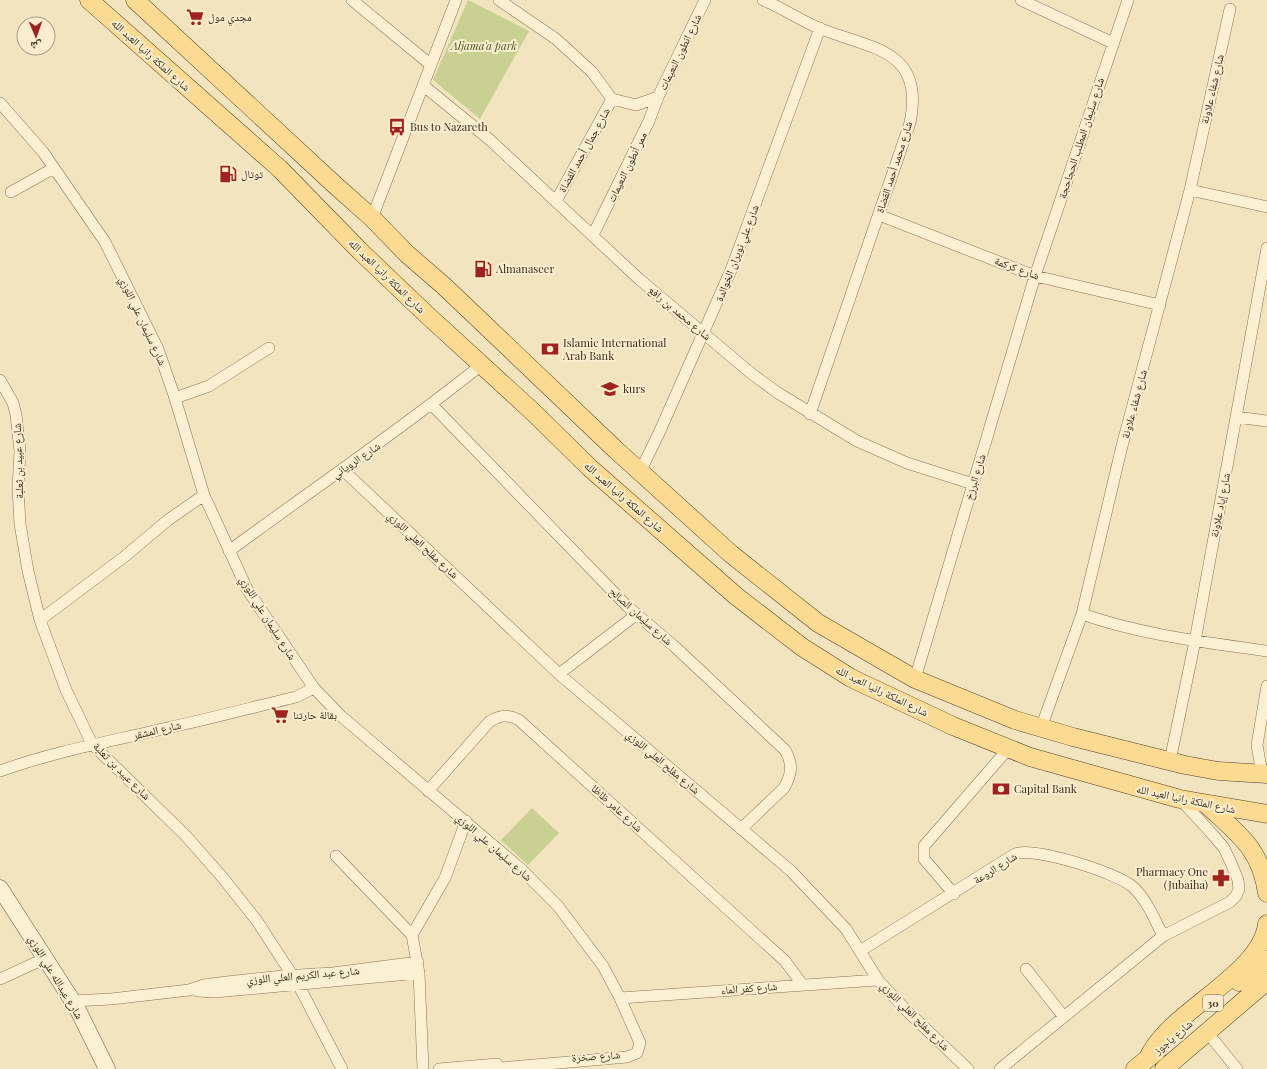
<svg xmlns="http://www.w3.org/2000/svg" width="1267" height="1069" font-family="'Playfair Display','Noto Naskh Arabic',serif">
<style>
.green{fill:#c8d191}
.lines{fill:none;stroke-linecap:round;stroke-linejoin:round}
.street-casing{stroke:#8c7355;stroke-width:12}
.secondary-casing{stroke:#6e5438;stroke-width:17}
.primary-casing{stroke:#59412a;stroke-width:19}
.street{stroke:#fcf0d2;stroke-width:11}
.secondary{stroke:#fcf0d2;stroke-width:16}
.primary{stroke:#fadb91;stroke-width:18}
.labels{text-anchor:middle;stroke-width:4;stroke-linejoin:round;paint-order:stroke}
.shield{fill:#f9edce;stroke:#736551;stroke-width:1}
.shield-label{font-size:10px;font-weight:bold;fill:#3a2b1b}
.poi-label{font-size:11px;fill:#3a2b1b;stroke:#f9edce;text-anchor:start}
.park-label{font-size:11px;font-style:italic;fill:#49581f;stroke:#f9edce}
.street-label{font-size:11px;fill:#3a2b1b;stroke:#f9edce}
</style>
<rect width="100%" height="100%" fill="#f2e4be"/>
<path class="green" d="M468 0 529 31 480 119 433 80Z
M532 808 559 833 528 865 501 840Z"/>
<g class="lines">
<g class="street-casing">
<path id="street" d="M352 0 431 65
M499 0 556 39 592 72 612 99 636 105 658 97 705 0
M763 0C783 8 801 21 821 29 873 49 925 50 910 123L810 414
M1021 0 1113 43
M1230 9 1190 190 1122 446 1082 614C1142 635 1205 642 1267 651
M424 86 490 140 639 279 752 374 778 393 857 441 907 463 973 484
M0 103 43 152 105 242 158 349 174 395 204 495 247 589 314 688 341 716 521 869 558 906 603 966 620 998 640 1043 637 1053 627 1057 489 1069
M1190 190 1267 207
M11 192 54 168
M556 201 612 99
M879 215 1035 276 1160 305
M372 218 456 0
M593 235 649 121 658 97
M0 380 13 403 16 415 20 451 18 489 20 524 28 571 40 620 66 690 92 744 186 836 223 878 257 921 298 984 342 1069
M175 398 209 386 269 348
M432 405 628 607 674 646 785 750C793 764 792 774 784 788L741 829
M1236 417 1267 421
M342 469 559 674 791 871 846 929 878 980 906 1010 968 1069
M640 472 659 433 731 270 820 28
M229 551C313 489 399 431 480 366
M40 620 124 557 168 520 204 495
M559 674 637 614
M915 679 1035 276 1128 0
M1041 728 1082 614
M1170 761 1195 641 1267 248
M0 771C56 751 113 741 171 727 213 718 254 707 296 697L314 688
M1262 774 1257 745 1267 686
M428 791 489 722C499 715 508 714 519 720L785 961 802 984
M336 856 412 935 419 973 423 1069
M954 894 924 859V846L1008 749
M412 935 445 878 466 821
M860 951 1015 854C1033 846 1118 873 1133 887 1147 900 1155 920 1163 936
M1026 969 1064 1017
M0 979 46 958
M198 991 215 992 419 973
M620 998 878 980
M73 1001 111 999 189 990 204 985 227 982 283 976 333 973 418 962
M1207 1032 1237 1069
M439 1069 497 1064
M1000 1069 1163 936 1230 902 1236 896 1239 889 1238 880 1231 863 1224 848 1213 835 1180 799"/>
</g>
<g class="secondary-casing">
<path id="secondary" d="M0 888 77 1008 107 1069"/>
</g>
<g class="primary-casing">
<path id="primary" d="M89 0 280 169 360 251 425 313 532 411 590 468 736 596 802 647 851 678 953 726 1030 757 1180 799 1267 814
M135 0 335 185 372 218 407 254 444 286 616 450 731 554 818 623 915 679 1015 720 1073 737 1185 765 1218 771 1267 774
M1206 804C1237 833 1261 848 1267 893
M1239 982 1267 960
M1148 1058C1169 1011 1261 975 1267 924
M1135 1069 1157 1051
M1164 1069 1267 981"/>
</g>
<use href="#street" class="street"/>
<use href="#secondary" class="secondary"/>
<use href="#primary" class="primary"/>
</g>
<defs>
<g id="supermarket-bare" transform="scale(1.38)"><path d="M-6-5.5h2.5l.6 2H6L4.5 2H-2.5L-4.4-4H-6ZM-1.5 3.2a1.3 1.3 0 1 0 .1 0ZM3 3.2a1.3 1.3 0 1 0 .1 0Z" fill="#a1211f" stroke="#f9edce" stroke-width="2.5" paint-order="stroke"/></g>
<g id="bus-bare" transform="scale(1.38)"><path d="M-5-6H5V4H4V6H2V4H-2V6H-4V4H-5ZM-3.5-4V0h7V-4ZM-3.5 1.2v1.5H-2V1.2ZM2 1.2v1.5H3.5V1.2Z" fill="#a1211f" stroke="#f9edce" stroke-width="2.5" paint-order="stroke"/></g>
<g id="fuel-bare" transform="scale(1.38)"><path d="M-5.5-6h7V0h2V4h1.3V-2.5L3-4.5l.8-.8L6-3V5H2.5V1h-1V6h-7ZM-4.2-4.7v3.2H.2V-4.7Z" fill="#a1211f" stroke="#f9edce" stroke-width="2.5" paint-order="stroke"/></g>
<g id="bank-bare" transform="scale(1.38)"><path d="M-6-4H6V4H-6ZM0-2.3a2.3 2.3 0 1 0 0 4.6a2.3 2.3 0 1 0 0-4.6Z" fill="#a1211f" stroke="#f9edce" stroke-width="2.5" paint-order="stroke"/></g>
<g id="school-bare" transform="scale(1.38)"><path d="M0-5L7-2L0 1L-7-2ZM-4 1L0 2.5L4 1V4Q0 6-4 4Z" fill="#a1211f" stroke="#f9edce" stroke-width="2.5" paint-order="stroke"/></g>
<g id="pharmacy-bare" transform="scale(1.38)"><path d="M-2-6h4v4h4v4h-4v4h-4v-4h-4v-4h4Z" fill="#a1211f" stroke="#f9edce" stroke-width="2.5" paint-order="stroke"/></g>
</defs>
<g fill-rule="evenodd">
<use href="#supermarket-bare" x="195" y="17"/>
<use href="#bus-bare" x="397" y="127"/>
<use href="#fuel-bare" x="228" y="174"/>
<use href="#fuel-bare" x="483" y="269"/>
<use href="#bank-bare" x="550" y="349"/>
<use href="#school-bare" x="610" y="389"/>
<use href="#supermarket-bare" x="280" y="715"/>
<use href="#bank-bare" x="1001" y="789"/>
<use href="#pharmacy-bare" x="1221" y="878"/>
</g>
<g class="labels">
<rect class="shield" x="1203" y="995" width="20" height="16" rx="3"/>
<g class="shield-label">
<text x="1213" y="1007">30</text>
</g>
<g class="poi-label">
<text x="208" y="21">مجدي مول</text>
<text x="410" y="131">Bus to Nazareth</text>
<text x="241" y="178">توتال</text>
<text x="496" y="273">Almanaseer</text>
<text x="563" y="347">Islamic International<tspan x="563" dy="13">Arab Bank</tspan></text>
<text x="623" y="393">kurs</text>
<text x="293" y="719">بقالة حارتنا</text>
<text x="1014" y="793">Capital Bank</text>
<text x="1208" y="876" text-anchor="end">Pharmacy One<tspan x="1208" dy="13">(Jubaiha)</tspan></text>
</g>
<g class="park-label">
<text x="484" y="50">Aljama'a park</text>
</g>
<g class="street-label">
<text transform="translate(680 52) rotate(-64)" y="4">شارع انطون النعيمات</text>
<text transform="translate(151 55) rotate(42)" y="4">شارع الملكة رانيا العبد الله</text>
<text transform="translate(1212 89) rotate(-77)" y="4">شارع شفاء علاونة</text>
<text transform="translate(1081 138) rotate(-72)" y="4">شارع سليمان المطلب الحجاحجة</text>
<text transform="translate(584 150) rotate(-61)" y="4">شارع جمال أحمد القضاة</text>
<text transform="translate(627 167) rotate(-64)" y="4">ممر أنطون النعيمات</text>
<text transform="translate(894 167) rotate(-72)" y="4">شارع محمد أحمد القضاة</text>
<text transform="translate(737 253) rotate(-69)" y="4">شارع علي نويران الخوالدة</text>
<text transform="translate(1017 268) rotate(20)" y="4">شارع كركمة</text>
<text transform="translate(387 276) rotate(44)" y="4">شارع الملكة رانيا العبد الله</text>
<text transform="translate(680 313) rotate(40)" y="4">شارع محمد بن رافع</text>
<text transform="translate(143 321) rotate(65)" y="4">شارع سليمان علي اللوزي</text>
<text transform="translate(1134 404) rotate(-75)" y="4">شارع شفاء علاونة</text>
<text transform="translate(356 460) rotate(-34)" y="4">شارع الروياني</text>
<text transform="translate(18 461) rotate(-92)" y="4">شارع عبيد بن ثعلبة</text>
<text transform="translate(975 477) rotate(-73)" y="4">شارع البرزخ</text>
<text transform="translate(624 497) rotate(41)" y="4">شارع الملكة رانيا العبد الله</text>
<text transform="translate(1220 505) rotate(-79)" y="4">شارع إياد علاونة</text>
<text transform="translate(423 545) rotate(43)" y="4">شارع مفلح العلي اللوزي</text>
<text transform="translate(641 616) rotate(42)" y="4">شارع سليمان الصالح</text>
<text transform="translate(268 618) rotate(58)" y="4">شارع سليمان علي اللوزي</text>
<text transform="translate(882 691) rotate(26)" y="4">شارع الملكة رانيا العبد الله</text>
<text transform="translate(157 730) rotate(-13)" y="4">شارع المشقر</text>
<text transform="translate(663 762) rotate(40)" y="4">شارع مفلح العلي اللوزي</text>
<text transform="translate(122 771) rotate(45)" y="4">شارع عبيد بن ثعلبة</text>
<text transform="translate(1186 799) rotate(12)" y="4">شارع الملكة رانيا العبد الله</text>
<text transform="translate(617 808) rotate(42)" y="4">شارع عامر ظاظا</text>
<text transform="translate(494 847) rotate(41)" y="4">شارع سليمان علي اللوزي</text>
<text transform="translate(995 868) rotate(-32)" y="4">شارع الروعة</text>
<text transform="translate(303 975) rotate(-5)" y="4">شارع عبد الكريم العلي اللوزي</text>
<text transform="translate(56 977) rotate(59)" y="4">شارع عبدالله علي اللوزي</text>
<text transform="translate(749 988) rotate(-4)" y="4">شارع كفر الماء</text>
<text transform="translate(915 1016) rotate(45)" y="4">شارع مفلح العلي اللوزي</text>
<text transform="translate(1173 1037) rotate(-40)" y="4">شارع ياجوز</text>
<text transform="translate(596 1056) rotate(-4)" y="4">شارع صخرة</text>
</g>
</g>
<g transform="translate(36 36) rotate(178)"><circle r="19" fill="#f9edce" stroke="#ad9f86"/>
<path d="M0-3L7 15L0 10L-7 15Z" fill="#a1211f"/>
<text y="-6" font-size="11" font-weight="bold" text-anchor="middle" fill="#3a2b1b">ش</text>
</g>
</svg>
